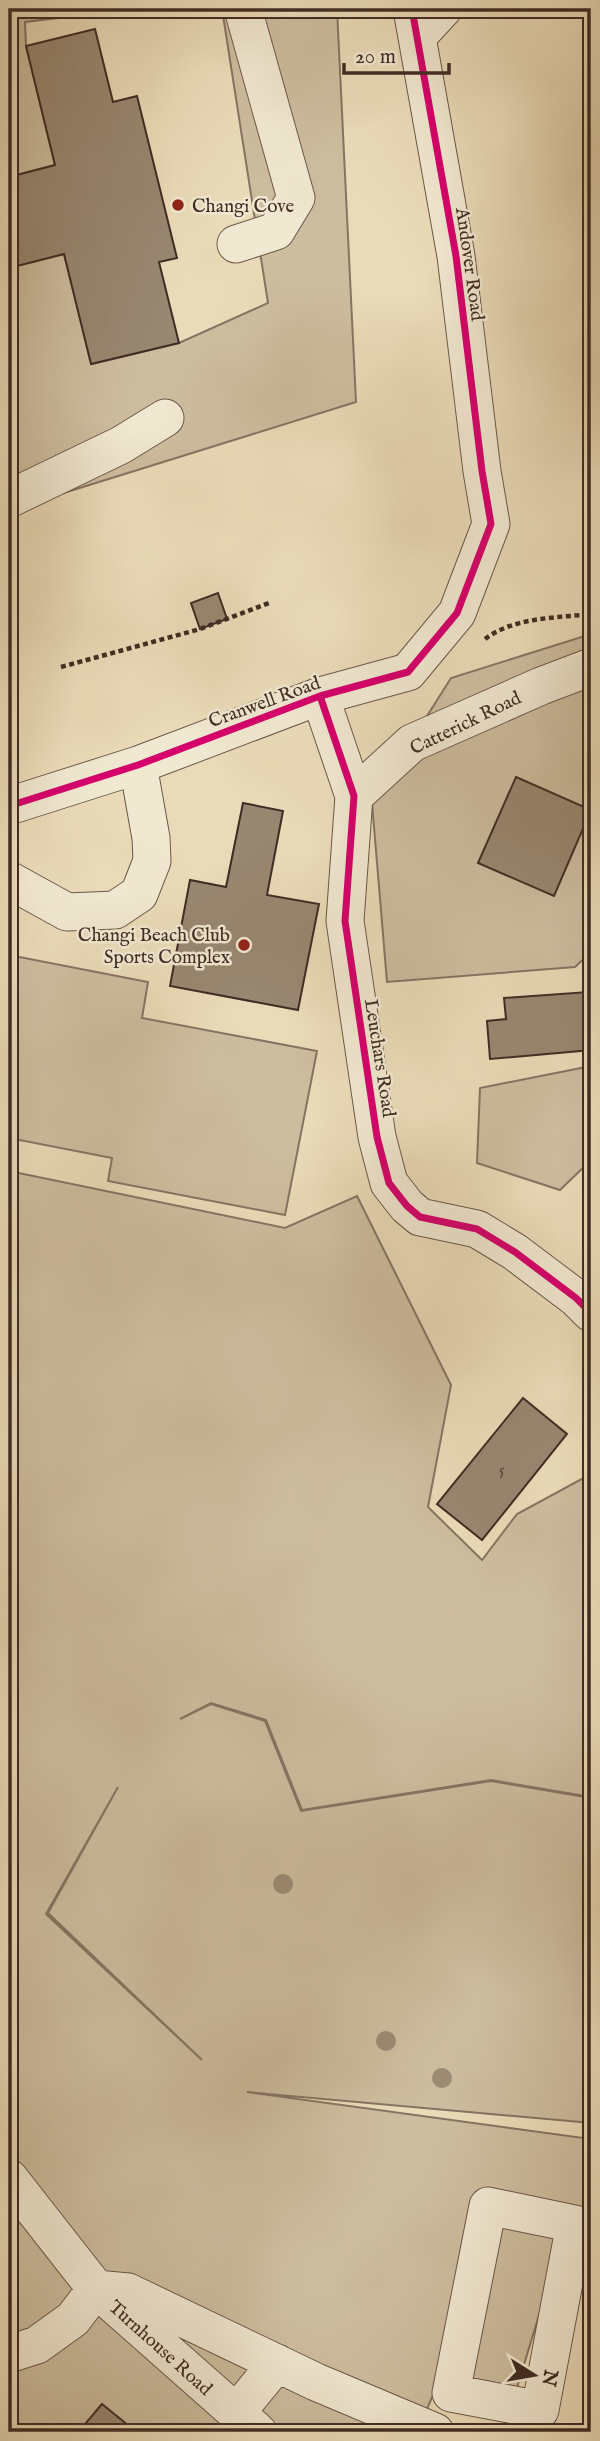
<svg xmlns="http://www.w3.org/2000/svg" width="600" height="2441" font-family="'IM FELL English',serif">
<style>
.green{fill:#cdbd9f;stroke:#867462;stroke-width:2;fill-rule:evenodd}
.building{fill:#988771;stroke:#402c24;stroke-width:2}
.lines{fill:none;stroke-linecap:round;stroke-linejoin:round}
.minor-casing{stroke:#6a5849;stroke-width:39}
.path{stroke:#402c24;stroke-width:4.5;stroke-dasharray:5 3.5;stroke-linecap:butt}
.minor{stroke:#f1e8d1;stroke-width:37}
.cycleway-casing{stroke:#f1e8d1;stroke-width:11}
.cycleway{stroke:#d6006c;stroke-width:7}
.tree{fill:#9c8b74}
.poi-dot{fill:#8f2418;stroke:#f1e8d1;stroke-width:2.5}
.labels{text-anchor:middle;stroke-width:5;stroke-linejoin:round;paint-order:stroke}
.number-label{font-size:16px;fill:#564337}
.poi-label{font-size:19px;fill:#402c24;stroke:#f1e8d1;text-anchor:start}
.street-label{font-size:19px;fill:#402c24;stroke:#f1e8d1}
</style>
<rect width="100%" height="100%" fill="#eadbb8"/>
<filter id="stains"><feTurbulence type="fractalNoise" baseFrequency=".00286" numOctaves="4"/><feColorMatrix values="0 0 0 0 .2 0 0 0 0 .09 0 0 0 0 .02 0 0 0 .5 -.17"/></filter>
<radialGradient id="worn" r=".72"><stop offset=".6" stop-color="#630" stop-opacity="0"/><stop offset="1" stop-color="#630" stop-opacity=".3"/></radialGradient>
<path class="green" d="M9 9H134L25 22 26 46 55 165 9 177Z
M222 9H337L356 402 9 510V268L64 254 92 364 179 343 268 303Z
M591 634V952L575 967 387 982 372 803 451 678Z
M9 955 148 982 142 1018 317 1051 285 1215 108 1181 112 1158 9 1138Z
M591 1066V1160L560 1190 477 1163 480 1088Z
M9 1171 285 1228 357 1196 451 1385 428 1507 482 1560 517 1514 591 1474V1797L491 1780 302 1810 266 1720 211 1703 180 1719 211 1704 265 1721 301 1811 491 1781 591 1798V2123L247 2092 591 2139V2286L550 2279 516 2391 440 2379 417 2432H9ZM118 1787 48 1913 202 2060 46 1914Z"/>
<path class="building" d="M95 29 113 102 137 96 177 258 159 262 179 343 91 364 64 254 9 268V177L55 165 26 46Z
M218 593 227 619 200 629 191 603Z
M516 777 591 810 554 896 478 863Z
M243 803 283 811 267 895 319 904 298 1010 170 986 190 880 226 887Z
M588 992 591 1050 490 1059 487 1021 506 1019 504 998Z
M523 1398 567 1434 482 1540 437 1504Z
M102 2404 129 2426 124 2432H95L85 2424Z"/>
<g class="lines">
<g class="minor-casing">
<path id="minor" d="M417 37 443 9
M236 244 276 231 296 198 243 9
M9 499 121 445 165 418
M320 696 354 796 345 921 377 1137 389 1183 407 1206 420 1217 477 1229 515 1252 576 1298 591 1313
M354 796 412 743 541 686 591 667
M9 806 138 765 320 696 408 672 457 613 491 524 482 471 456 256 412 9
M9 880 67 912 115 910 139 894 152 861 151 838 138 765
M9 2178 96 2289 258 2432
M488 2206 575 2224 540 2410 451 2393Z
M96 2289 128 2292 316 2382 435 2432
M9 2354 37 2345 73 2319 96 2289
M236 2413 277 2363"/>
</g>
<path class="path" d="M485 639C514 617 556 618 591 614
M61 667 200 629 269 603"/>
<use href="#minor" class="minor"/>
<g class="cycleway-casing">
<path id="cycleway" d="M320 696 354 796 345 921 377 1137 389 1183 407 1206 420 1217 477 1229 515 1252 576 1298 591 1313
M9 806 138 765 320 696 408 672 457 613 491 524 482 471 456 256 412 9"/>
</g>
<use href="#cycleway" class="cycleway"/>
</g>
<g class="tree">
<circle cx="283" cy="1884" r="10"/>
<circle cx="386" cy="2041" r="10"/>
<circle cx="442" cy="2078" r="10"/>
</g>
<g class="poi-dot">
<circle cx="178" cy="205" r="7"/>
<circle cx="244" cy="945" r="7"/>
</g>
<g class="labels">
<g class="number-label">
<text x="502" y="1475">5</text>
</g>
<g class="poi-label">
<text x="192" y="212">Changi Cove</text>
<text x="230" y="941" text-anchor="end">Changi Beach Club<tspan x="230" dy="22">Sports Complex</tspan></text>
</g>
<g class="street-label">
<text transform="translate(471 264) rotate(82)" y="7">Andover Road</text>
<text transform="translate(264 701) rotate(-20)" y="7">Cranwell Road</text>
<text transform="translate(465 722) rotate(-26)" y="7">Catterick Road</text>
<text transform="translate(381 1058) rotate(81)" y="7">Leuchars Road</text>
<text transform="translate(161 2347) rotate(42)" y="7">Turnhouse Road</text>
</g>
</g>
<rect width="600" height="2441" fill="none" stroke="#eadbb8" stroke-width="35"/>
<rect x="10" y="10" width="579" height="2420" fill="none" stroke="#402c24" stroke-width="3.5"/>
<rect x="18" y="18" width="565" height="2406" fill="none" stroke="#402c24" stroke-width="2"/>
<g transform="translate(534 2375) rotate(101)" stroke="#f1e8d1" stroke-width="5" paint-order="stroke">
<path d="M0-5L12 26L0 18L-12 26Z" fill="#402c24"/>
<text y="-10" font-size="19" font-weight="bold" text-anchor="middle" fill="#402c24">N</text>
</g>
<path d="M344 63v10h105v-10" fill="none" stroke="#402c24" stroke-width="3.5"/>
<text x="355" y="63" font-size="21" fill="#402c24" stroke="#f1e8d1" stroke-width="5" paint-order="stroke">20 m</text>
<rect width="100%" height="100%" filter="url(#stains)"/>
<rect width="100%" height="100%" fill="url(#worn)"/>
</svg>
